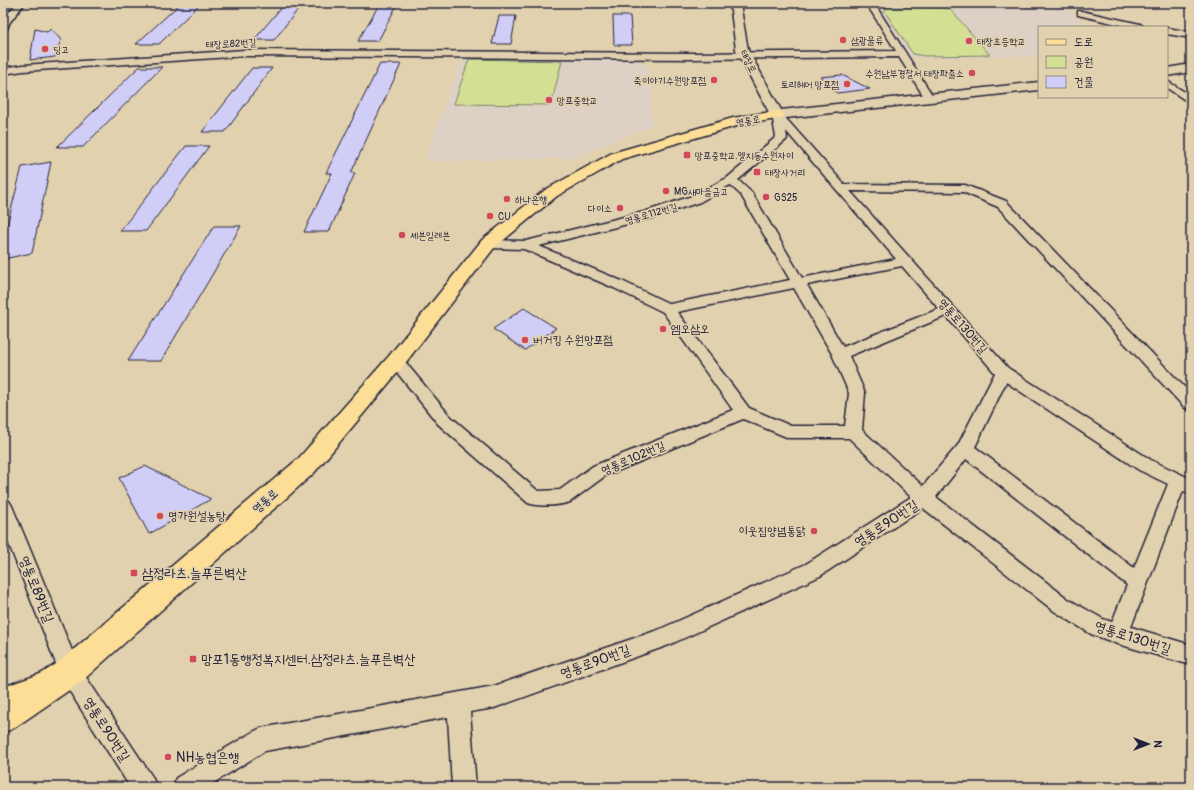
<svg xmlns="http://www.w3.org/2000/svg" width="1194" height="790" font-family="Pangolin,'Poor Story',sans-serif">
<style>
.built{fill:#ddd0c4}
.green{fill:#d3e093;stroke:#7a8167}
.building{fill:#d0cef7;stroke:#22223b}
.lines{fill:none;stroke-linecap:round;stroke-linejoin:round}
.street-casing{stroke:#22223b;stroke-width:3}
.secondary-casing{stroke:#22223b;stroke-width:3}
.primary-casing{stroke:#22223b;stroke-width:3}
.highway-casing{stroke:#22223b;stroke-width:3}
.street{fill:#e2d1ae;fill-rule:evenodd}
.secondary{fill:#e2d1ae;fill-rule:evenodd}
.primary{fill:#fdde96;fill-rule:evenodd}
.highway{fill:#fdde96;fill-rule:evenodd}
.poi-dot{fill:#d1495b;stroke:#e2d1ae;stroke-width:1.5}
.labels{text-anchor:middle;stroke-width:3.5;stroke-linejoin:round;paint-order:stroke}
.far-poi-label{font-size:10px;fill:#22223b;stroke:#e2d1ae;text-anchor:start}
.far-street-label{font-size:10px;fill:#22223b;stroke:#e2d1ae}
.street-label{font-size:12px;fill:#22223b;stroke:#e2d1ae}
.poi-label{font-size:12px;fill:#22223b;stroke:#e2d1ae;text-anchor:start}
.near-street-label{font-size:14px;fill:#22223b;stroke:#e2d1ae}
.near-poi-label{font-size:14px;fill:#22223b;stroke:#e2d1ae;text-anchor:start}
</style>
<rect width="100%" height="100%" fill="#e2d1ae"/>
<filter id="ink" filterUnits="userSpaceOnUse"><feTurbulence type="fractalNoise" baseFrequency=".025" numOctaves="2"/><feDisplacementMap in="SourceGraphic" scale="8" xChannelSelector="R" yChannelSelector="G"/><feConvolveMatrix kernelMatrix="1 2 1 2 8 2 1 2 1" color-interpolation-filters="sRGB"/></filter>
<g filter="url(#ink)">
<path class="built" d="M882 4 1067 9 1089 27H1039V56L920 58 909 56 875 6Z
M467 57 637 59 642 61 651 73 652 126 609 142 576 158 435 162 425 157 462 58Z"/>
<path class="green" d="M885 7 949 8 990 55 925 56 913 54 885 12Z
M469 59 562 61 551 105 454 104Z"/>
<path class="building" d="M181 3H201L159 44H136Z
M285 3H303L274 40H254Z
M380 3H398L378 41H358Z
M499 16H516L511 44H492Z
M613 16H630L632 45H614Z
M35 29 47 32 51 29 61 40 55 57 30 60Z
M380 64H401L351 173H355L329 232H304L332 173H326Z
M139 67H162L83 147H57Z
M252 68H272L225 132H202Z
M842 75 870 89 837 93 820 77Z
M186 146H209L146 231H120Z
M51 162 32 253 3 259V241L22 167Z
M214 226H241L161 361H128Z
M524 308 556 328 525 350 493 329Z
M145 466 211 499 149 534 119 478Z"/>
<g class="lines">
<g class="street-casing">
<path id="street" d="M17 3H25L10 22 6 31 3 32V19Z
M866 3H874L934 98 932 100H926L899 57 692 59 245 56 23 71 3 74V68L23 65 245 50 692 53 896 51Z
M1010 3H1074L1070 5H1014Z
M1078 11H1081L1140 24 1144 27H1129L1078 15Z
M1167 28 1191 32V38L1167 34Z
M1167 81 1191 96V104L1167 88Z
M777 112 781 113 844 184 965 185 1006 201 1191 394V410L1185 408 998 207 963 192 850 191 1008 368 1151 460 1191 479V494L1183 491 1131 627 1191 645V665L1118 644 1091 634 1054 611 923 508 820 576 669 645 494 708 470 712 476 787H452L448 717 265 751 207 787H173L176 778 253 732 261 728 494 686 658 630 806 564 911 497 849 438H789L743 419 605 476 570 502C558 506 540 507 528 503L438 424 388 361 391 357 396 356 401 357 450 416 538 491 560 490 593 466 733 410 663 312 614 288 524 249 488 248 483 247 482 244 483 241 488 240 526 241 644 212 692 196 727 178 776 137 772 115ZM786 131 896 259 802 278 752 193 738 180 786 140 787 138ZM730 185 741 195 790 280 670 304 624 282 539 246 652 218 700 202ZM902 266 939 309 843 347 807 285ZM794 288 832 354 849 393 845 426H791L749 408 677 312ZM946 316 995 373 958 445 923 486 862 430 865 393 849 356ZM1006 382 1139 470 1168 484 1134 568 975 447ZM966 459 1127 585 1112 622 1103 619 1068 599 936 497Z
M3 499 9 501 12 506 78 665 153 778 156 787H130L62 679 3 529Z"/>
</g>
<g class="secondary-casing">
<path id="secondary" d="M730 3H740L748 50 781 110 1039 82V90L777 119 772 118 736 50Z
M1191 64V72L1167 76V68Z"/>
</g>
<g class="primary-casing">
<path id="primary" d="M777 111 782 112 784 115 782 118 740 125 622 159 557 196 494 248 403 366 314 473 81 682 14 728 3 733V699L59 662 298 459 389 356 482 240 545 190 612 153 733 118Z"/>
</g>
<g class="highway-casing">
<path id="highway" d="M46 672 57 677 61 687 57 697 3 717V687Z"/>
</g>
<use href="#street" class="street"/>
<use href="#secondary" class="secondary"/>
<use href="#primary" class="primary"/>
<use href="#highway" class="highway"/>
</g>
</g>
<g class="poi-dot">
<circle cx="843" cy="40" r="4"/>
<circle cx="969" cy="41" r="4"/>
<circle cx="45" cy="49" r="4"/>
<circle cx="972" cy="73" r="4"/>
<circle cx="714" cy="80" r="4"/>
<circle cx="847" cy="84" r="4"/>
<circle cx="549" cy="100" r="4"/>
<rect x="683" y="151" width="8" height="8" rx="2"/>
<rect x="753" y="168" width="8" height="8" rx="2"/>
<circle cx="666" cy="191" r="4"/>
<circle cx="766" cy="197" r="4"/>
<circle cx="507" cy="199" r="4"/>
<circle cx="620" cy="208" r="4"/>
<circle cx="490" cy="216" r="4"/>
<circle cx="402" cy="235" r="4"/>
<circle cx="663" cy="329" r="4"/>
<circle cx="525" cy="340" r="4"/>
<circle cx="160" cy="516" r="4"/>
<circle cx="814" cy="531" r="4"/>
<rect x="130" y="569" width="8" height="8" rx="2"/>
<rect x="189" y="655" width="8" height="8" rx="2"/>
<circle cx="168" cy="757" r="4"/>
</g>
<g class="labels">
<g class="far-poi-label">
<text x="851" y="44">삼광물류</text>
<text x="977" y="45">태장초등학교</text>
<text x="53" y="53">딩고</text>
<text x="964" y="77" text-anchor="end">수원남부경찰서 태장파출소</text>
<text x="706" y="84" text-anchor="end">죽이야기수원망포점</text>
<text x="839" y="88" text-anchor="end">토리헤어 망포점</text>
<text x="557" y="104">망포중학교</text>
<text x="695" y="159">망포중학교.엘지동수원자이</text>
<text x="765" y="176">태장사거리</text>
<text x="674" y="195">MG새마을금고</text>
<text x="774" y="201">GS25</text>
<text x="515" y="203">하나은행</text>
<text x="612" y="212" text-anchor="end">다이소</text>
<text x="498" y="220">CU</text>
<text x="410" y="239">세븐일레븐</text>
</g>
<g class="far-street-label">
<text transform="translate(231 43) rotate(-3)" y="4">태장로82번길</text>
<text transform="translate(749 61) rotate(64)" y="4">태장로</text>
<text transform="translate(748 120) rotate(-10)" y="4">영통로</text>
<text transform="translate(651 213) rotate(-16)" y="4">영통로112번길</text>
</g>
<g class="street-label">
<text transform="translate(963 326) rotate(49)" y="4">영통로130번길</text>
<text transform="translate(633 458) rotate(-23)" y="4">영통로102번길</text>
<text transform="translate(265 501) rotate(-41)" y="4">영통로</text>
</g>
<g class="poi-label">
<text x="671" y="333">엠오삼오</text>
<text x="533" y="344">버거킹 수원망포점</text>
<text x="168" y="520">명가원설농탕</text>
<text x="806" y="535" text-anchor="end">이웃집양념통닭</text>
</g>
<g class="near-street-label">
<text transform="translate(886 523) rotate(-33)" y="5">영통로90번길</text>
<text transform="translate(37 589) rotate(68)" y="5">영통로89번길</text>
<text transform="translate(1133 637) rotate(18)" y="5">영통로130번길</text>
<text transform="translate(595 661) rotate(-20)" y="5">영통로90번길</text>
<text transform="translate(107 729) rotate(57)" y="5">영통로90번길</text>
</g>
<g class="near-poi-label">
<text x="142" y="578">삼정라츠.늘푸른벽산</text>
<text x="201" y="664">망포1동행정복지센터.삼정라츠.늘푸른벽산</text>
<text x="176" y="762">NH농협은행</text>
</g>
</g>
<rect width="1194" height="790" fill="none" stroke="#e2d1ae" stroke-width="16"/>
<rect x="8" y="8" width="1178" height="774" fill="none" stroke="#22223b" stroke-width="1.5" filter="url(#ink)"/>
<rect x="1038" y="26" width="130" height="72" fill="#e2d1ae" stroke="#958b80"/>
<rect x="1046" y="39" width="20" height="6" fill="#fdde96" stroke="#958b80"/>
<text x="1074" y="46" font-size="12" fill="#22223b">도로</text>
<rect x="1046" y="56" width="20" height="12" fill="#d3e093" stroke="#958b80"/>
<text x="1074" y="66" font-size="12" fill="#22223b">공원</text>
<rect x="1046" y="76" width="20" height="12" fill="#d0cef7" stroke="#958b80"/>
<text x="1074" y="86" font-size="12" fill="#22223b">건물</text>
<g transform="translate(1148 744) rotate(90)" stroke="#e2d1ae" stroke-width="3" paint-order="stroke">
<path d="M0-3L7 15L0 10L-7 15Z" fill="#22223b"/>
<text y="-6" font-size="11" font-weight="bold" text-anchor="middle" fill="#22223b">N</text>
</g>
</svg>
